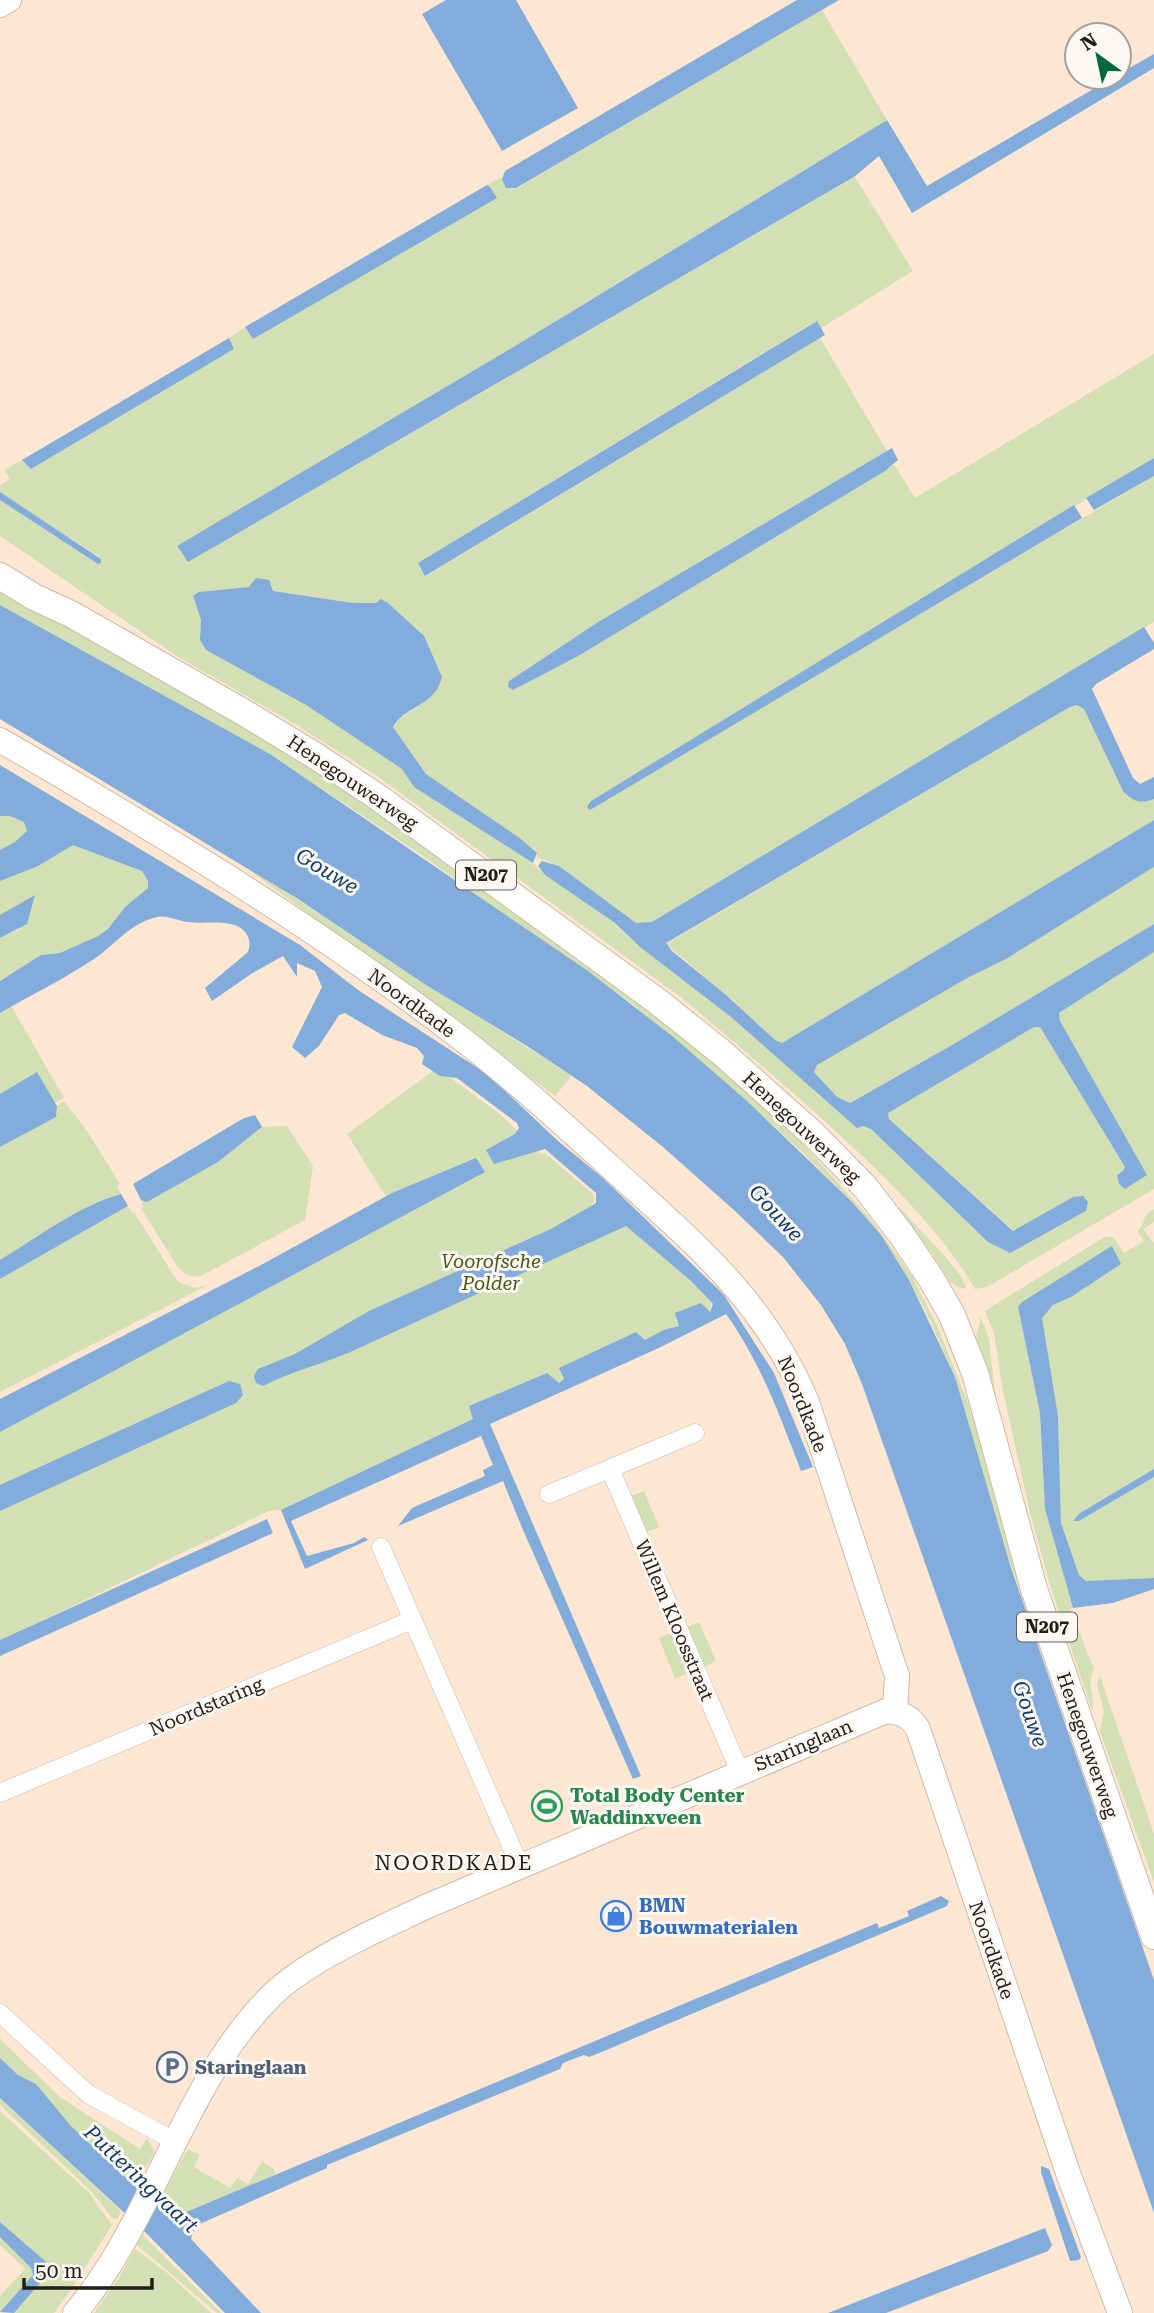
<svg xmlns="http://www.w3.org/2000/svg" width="1154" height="2313" font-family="'Roboto Serif',serif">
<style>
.green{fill:#d3e0b3}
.water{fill:#81acdb}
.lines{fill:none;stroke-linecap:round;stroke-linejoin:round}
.street-casing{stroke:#d0baa6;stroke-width:19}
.secondary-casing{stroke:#d0baa6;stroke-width:26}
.primary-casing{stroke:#d0baa6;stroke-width:28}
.street{stroke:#fff;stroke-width:18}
.secondary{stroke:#fff;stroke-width:24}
.primary{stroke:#fff;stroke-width:26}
.labels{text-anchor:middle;stroke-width:6;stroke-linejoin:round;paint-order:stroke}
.shield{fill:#fbf7f3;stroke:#655e58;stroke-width:2}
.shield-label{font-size:18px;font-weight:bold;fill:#251d15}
.street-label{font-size:19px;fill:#251d15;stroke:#fbf7f3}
.park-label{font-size:19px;font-style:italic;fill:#485614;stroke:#fbf7f3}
.leisure-label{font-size:19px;font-weight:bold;fill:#27864d;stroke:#fbf7f3;text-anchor:start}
.shop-label{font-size:19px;font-weight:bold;fill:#366cbe;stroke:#fbf7f3;text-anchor:start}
.service-label{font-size:19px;font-weight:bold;fill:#4e5e75;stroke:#fbf7f3;text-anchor:start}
.water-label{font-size:21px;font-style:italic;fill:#0e3c68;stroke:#fbf7f3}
.neighbourhood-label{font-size:21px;letter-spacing:2px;fill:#251d15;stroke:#fbf7f3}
</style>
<rect width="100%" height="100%" fill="#fde6d2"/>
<path class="green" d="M822 10 887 120 510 349 177 547 188 562 855 177 913 271 821 328 816 321 418 563 426 576 820 338 887 451 598 622 509 681 580 655 885 471 894 464 915 498 1154 354V458L591 801 590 809 1154 476V622L652 922 636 924 559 866 537 857V853L521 839 426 774 393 727 397 720 419 706 376 603H353L273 591 269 580 250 587 199 592 193 597 201 620 200 640 206 650 306 705 402 769 414 787 533 863 545 875 615 923 640 947 731 1017 857 1127 863 1126 871 1129 988 1242 1010 1253 1086 1211 1073 1197 1014 1231 889 1119 888 1112 1034 1026 1040 1027 1125 1167 1123 1171 1142 1180 1060 1021 1059 1013 1154 952V1189L987 1287 975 1289C937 1223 868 1160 811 1109 767 1070 723 1032 678 995L377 776 295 724 175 655 0 536V500L98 564 101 563V558L0 492V486L10 479 4 470 22 460 31 469 234 349 229 338 245 327 253 339 491 187 487 185 502 177V180L511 189 517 188Z
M0 583 325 773 698 1047 792 1132 873 1222 913 1278 938 1328 969 1405 1034 1625 1031 1626 992 1509 955 1377 927 1314 909 1280 881 1235 852 1202 800 1150 746 1100 631 1003 414 850 270 754 0 605Z
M1077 705 1084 709 1123 791C1133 802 1141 803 1154 799V820L792 1038 782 1043 775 1040 725 994 666 944 1070 707Z
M0 780 142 871 148 881V888L125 907 108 929 98 936 60 953 41 955 0 981V938L23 928 0 930Z
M241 864C304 902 364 944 426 984 474 1015 524 1044 571 1076L555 1096Z
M1154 867V924L952 1045 849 1103 837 1097 814 1072 817 1065 969 977 1006 959Z
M5 995 64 1098 0 1132V998Z
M437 1068 500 1114 541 1154 545 1153 593 1194 595 1202 592 1204 618 1229 626 1226 691 1281 711 1303 710 1312C661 1334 611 1353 560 1371L564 1380 558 1383 472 1414 473 1419 281 1510 269 1511 0 1641V1415L391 1205 347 1134Z
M64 1101 87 1131 120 1184 117 1186 121 1194C78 1206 38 1237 0 1260V1147L56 1117 57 1106Z
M287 1126 313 1166 305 1220 201 1276C190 1278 184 1273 177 1266L141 1208 143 1207 141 1200 148 1201 218 1162 262 1127Z
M896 1204 942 1253 960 1275 967 1289 957 1287 948 1280 935 1258Z
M128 1206 132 1213 134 1212 178 1282 195 1288 208 1285 0 1392V1279Z
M1154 1209V1222L1143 1229 1154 1243V1469L1080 1513 1074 1521H1079L1154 1477V1578L1086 1581 1079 1575 1061 1523 1058 1416 1041 1318 1053 1305 1071 1297 1121 1264 1018 1307 1040 1413 1045 1509 1073 1608 1070 1609 1094 1669C1085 1684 1096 1695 1092 1710L1051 1588 1031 1517 1003 1391 994 1333 985 1311 1106 1236 1114 1238 1124 1253 1144 1241 1138 1232 1148 1213Z
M981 1317 989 1339 995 1394 976 1336Z
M644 1491 659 1527 647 1532 631 1496Z
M699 1622 716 1661 704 1667 687 1627Z
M671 1633 688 1673 675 1679 659 1638Z
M1100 1676 1154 1834V1882L1100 1732 1104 1711 1097 1684Z
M0 2039 60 2097 140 2149 147 2138 155 2152 135 2184 71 2126 36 2084 18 2075 0 2058Z
M0 2098 121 2211 118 2218 113 2219 91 2191 0 2105Z
M0 2111 89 2193 112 2225 72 2288 54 2313H14L52 2269 0 2222Z
M188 2149 200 2155 194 2167 230 2188 237 2178 248 2184 262 2161 274 2169 275 2175 184 2213H172L156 2206Z
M142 2234 221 2313H217L138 2246 137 2245Z
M0 2237 31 2268 33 2275 0 2312V2296L25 2269 0 2245Z
M135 2249 166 2272 211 2313H94L119 2278Z"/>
<path class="water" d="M446 0H516L578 108 502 151 422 14Z
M797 0H839L516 188H506L502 179 505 171Z
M1154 54V68L912 213 879 156 854 177 188 562 177 546 510 349 887 120 927 186 1114 77H1119V74Z
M487 185 490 187 497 198 253 339 245 327Z
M817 321 825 335 425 576 418 563Z
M229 338 234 349 31 469 22 460Z
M892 448 898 460 885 471 580 655 513 690 508 687 509 681 598 622Z
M1154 458V476L1094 510 1086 498Z
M0 492 101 559V563L98 564 0 500Z
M1074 505 1082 518 590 810 587 807 591 801Z
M256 578 269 580 273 591 353 603H376L381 599 388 603 424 636 442 677C440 683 438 689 434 693 423 707 401 711 393 727L426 774 521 839 537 853 533 863 414 787 402 769 306 705 206 650 200 640 201 620 193 596 199 592 249 587Z
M0 605 270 754 588 971 672 1036 746 1100 852 1202 881 1235 909 1280 955 1377 1011 1568 1154 1980V2213L862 1384 845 1344 821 1305 783 1257 735 1211 663 1147 587 1086 527 1046 426 985 298 899 0 719Z
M1144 627 1154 643V649L1096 684 1092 689 1133 778 1140 784 1154 777V799C1141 804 1133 802 1123 791L1084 709 1077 705 1070 707 666 943 672 951 725 994 775 1040 782 1043 1154 820V867L1006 959 969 977 817 1065 814 1072 837 1097 850 1103 952 1045 1154 924V952L1059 1013 1060 1021 1147 1175 1125 1189 1119 1184 1117 1175 1123 1171 1125 1167 1040 1027H1034L888 1113 889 1119 1013 1231 1073 1197 1083 1196 1088 1202 1086 1211 1010 1253 988 1242 871 1129 863 1126 857 1128 731 1017 640 947 615 923 545 875 538 866 542 861 559 866 636 923 652 922Z
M0 765 300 945 358 990 487 1074 558 1141 603 1178 724 1295 774 1373 813 1467 801 1471C780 1416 761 1363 726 1314L661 1347 490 1424 641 1776 633 1779 523 1530 503 1481 398 1526 412 1508 485 1476 483 1470 493 1465 481 1436 291 1521 307 1556 354 1543 364 1537 368 1540 305 1569 281 1510 473 1419 469 1406 547 1373 559 1383 564 1379 559 1368 636 1332 645 1340 664 1330 679 1326 675 1313 701 1303 710 1312 713 1304 691 1281 626 1226 348 1353C319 1365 290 1372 263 1386L256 1383 254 1376 258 1369 295 1354 369 1311 551 1229 596 1203V1193L545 1149 494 1164 486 1150 515 1134 519 1128 517 1123 457 1078 440 1076 422 1064 424 1056 417 1048 382 1035 345 1013 339 1015 319 1046 305 1058 292 1047 322 987 315 971 297 963V977L283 956 251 974 212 1001 205 988 248 952C252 942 248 931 237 926 223 920 204 924 188 922 178 921 167 915 157 917 130 923 115 945 94 959 64 979 31 995 0 1013V981L41 955 60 953 98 936 108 929 125 907 148 888V881L142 871 73 845 38 866 0 881V850L15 842 27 831 24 822 10 816H0Z
M35 895 27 924 0 938V915Z
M37 1072 57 1106 56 1117 0 1147V1094Z
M255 1115 262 1127 218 1162 147 1202 141 1200 133 1184 244 1118Z
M476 1158 485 1172 0 1432V1399L261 1265 392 1193Z
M121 1194 128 1206 0 1279V1260C38 1237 78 1206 121 1194Z
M1112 1246 1121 1264 1071 1297 1053 1305 1042 1318 1058 1416 1061 1523 1079 1575 1086 1581 1154 1578V1589L1113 1603 1073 1608 1045 1509 1040 1413 1018 1307 1022 1302Z
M229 1381 240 1384 243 1395 236 1403 0 1511V1485Z
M1154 1469V1477L1079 1521H1073L1080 1513Z
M267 1519 273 1533 0 1656V1640Z
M941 1896 949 1901 947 1906 604 2051 589 2057 584 2055 563 2063 560 2069 327 2165V2168L195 2226 191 2239 261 2313H225L144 2231 0 2098V2058L18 2075 36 2084 71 2126 156 2206 172 2213H184L877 1923 879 1928 909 1916 907 1911Z
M1041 2166 1049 2169 1081 2257 1079 2260 1070 2261 1041 2172Z
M0 2222 53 2268 14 2313 0 2312 33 2275 31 2268 0 2237Z
M1045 2228 1052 2245 1048 2251 886 2313H828Z"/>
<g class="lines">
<g class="street-casing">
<path id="street" d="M610 1469 740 1772
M549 1494 695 1433
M381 1547 520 1866
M0 1793 412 1620
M0 2013 88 2094 176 2142"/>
</g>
<g class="secondary-casing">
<path id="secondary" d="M0 5 9 0
M0 740C153 829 305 920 446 1027 506 1072 561 1122 616 1172 695 1244 764 1300 807 1402L897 1676 895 1712
M75 2313C155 2218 182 2085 271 1996 306 1961 377 1930 423 1908L886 1711C901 1712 911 1717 918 1729L1068 2173 1120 2313"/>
</g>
<g class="primary-casing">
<path id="primary" d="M0 576 34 597 71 614 243 712 314 755 379 798 657 1001 721 1052 814 1135 865 1187 901 1234 932 1280 952 1315 975 1373 1034 1589 1154 1936"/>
</g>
<use href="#street" class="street"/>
<use href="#secondary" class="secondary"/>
<use href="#primary" class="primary"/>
</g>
<defs>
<g id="stadium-ring" transform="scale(1.575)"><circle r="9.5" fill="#fbf7f3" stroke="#2e9e5b" stroke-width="1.5"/><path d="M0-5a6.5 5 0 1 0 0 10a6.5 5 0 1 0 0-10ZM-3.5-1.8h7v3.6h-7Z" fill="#2e9e5b"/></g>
<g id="shop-ring" transform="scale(1.575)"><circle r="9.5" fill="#fbf7f3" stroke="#3f7fe0" stroke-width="1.5"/><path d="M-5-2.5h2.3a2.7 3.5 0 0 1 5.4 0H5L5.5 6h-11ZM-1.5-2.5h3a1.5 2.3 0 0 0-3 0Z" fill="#3f7fe0"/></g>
<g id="parking-ring" transform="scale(1.575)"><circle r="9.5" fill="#fbf7f3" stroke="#5c6f8a" stroke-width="1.5"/><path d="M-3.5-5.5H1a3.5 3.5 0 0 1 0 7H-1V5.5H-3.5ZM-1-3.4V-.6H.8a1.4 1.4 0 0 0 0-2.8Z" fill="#5c6f8a"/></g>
</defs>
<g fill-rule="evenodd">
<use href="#stadium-ring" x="547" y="1806"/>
<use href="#shop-ring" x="616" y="1916"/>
<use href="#parking-ring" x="172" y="2067"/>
</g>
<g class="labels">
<g class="shield">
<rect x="456" y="860.5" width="60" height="29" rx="5"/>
<rect x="1017" y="1612.5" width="60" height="29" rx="5"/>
</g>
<g class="shield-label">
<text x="486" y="881">N207</text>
<text x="1047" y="1633">N207</text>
</g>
<g class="street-label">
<text transform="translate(353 782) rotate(34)" y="7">Henegouwerweg</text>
<text transform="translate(412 1003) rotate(36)" y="7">Noordkade</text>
<text transform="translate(802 1127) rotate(43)" y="7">Henegouwerweg</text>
<text transform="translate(803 1404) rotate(68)" y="7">Noordkade</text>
<text transform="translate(675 1620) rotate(67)" y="7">Willem Kloosstraat</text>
<text transform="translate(206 1706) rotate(-23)" y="7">Noordstaring</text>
<text transform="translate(803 1745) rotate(-23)" y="7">Staringlaan</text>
<text transform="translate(1088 1745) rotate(71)" y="7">Henegouwerweg</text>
<text transform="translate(992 1950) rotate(71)" y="7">Noordkade</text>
</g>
<g class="park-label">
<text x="491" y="1268">Voorofsche<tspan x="491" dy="22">Polder</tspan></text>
</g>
<g class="leisure-label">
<text x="570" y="1802">Total Body Center<tspan x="570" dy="22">Waddinxveen</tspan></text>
</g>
<g class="shop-label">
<text x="639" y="1912">BMN<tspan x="639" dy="22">Bouwmaterialen</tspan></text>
</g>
<g class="service-label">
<text x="195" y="2074">Staringlaan</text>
</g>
<g class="water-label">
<text transform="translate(327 871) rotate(31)" y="7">Gouwe</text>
<text transform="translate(776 1213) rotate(47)" y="7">Gouwe</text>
<text transform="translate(1030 1714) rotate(71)" y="7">Gouwe</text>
<text transform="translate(141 2179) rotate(43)" y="7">Putteringvaart</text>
</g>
<g class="neighbourhood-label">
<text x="454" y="1870">NOORDKADE</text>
</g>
</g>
<g transform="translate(1098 56) rotate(327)"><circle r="33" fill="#fbf7f3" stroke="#a5a09a" stroke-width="2"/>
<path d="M0-5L12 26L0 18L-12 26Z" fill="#02693e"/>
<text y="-10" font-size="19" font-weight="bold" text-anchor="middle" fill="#251d15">N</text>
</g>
<path d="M24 2278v10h128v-10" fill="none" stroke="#251d15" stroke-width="3.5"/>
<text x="35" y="2278" font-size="21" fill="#251d15" stroke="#fbf7f3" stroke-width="5" paint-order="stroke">50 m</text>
</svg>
